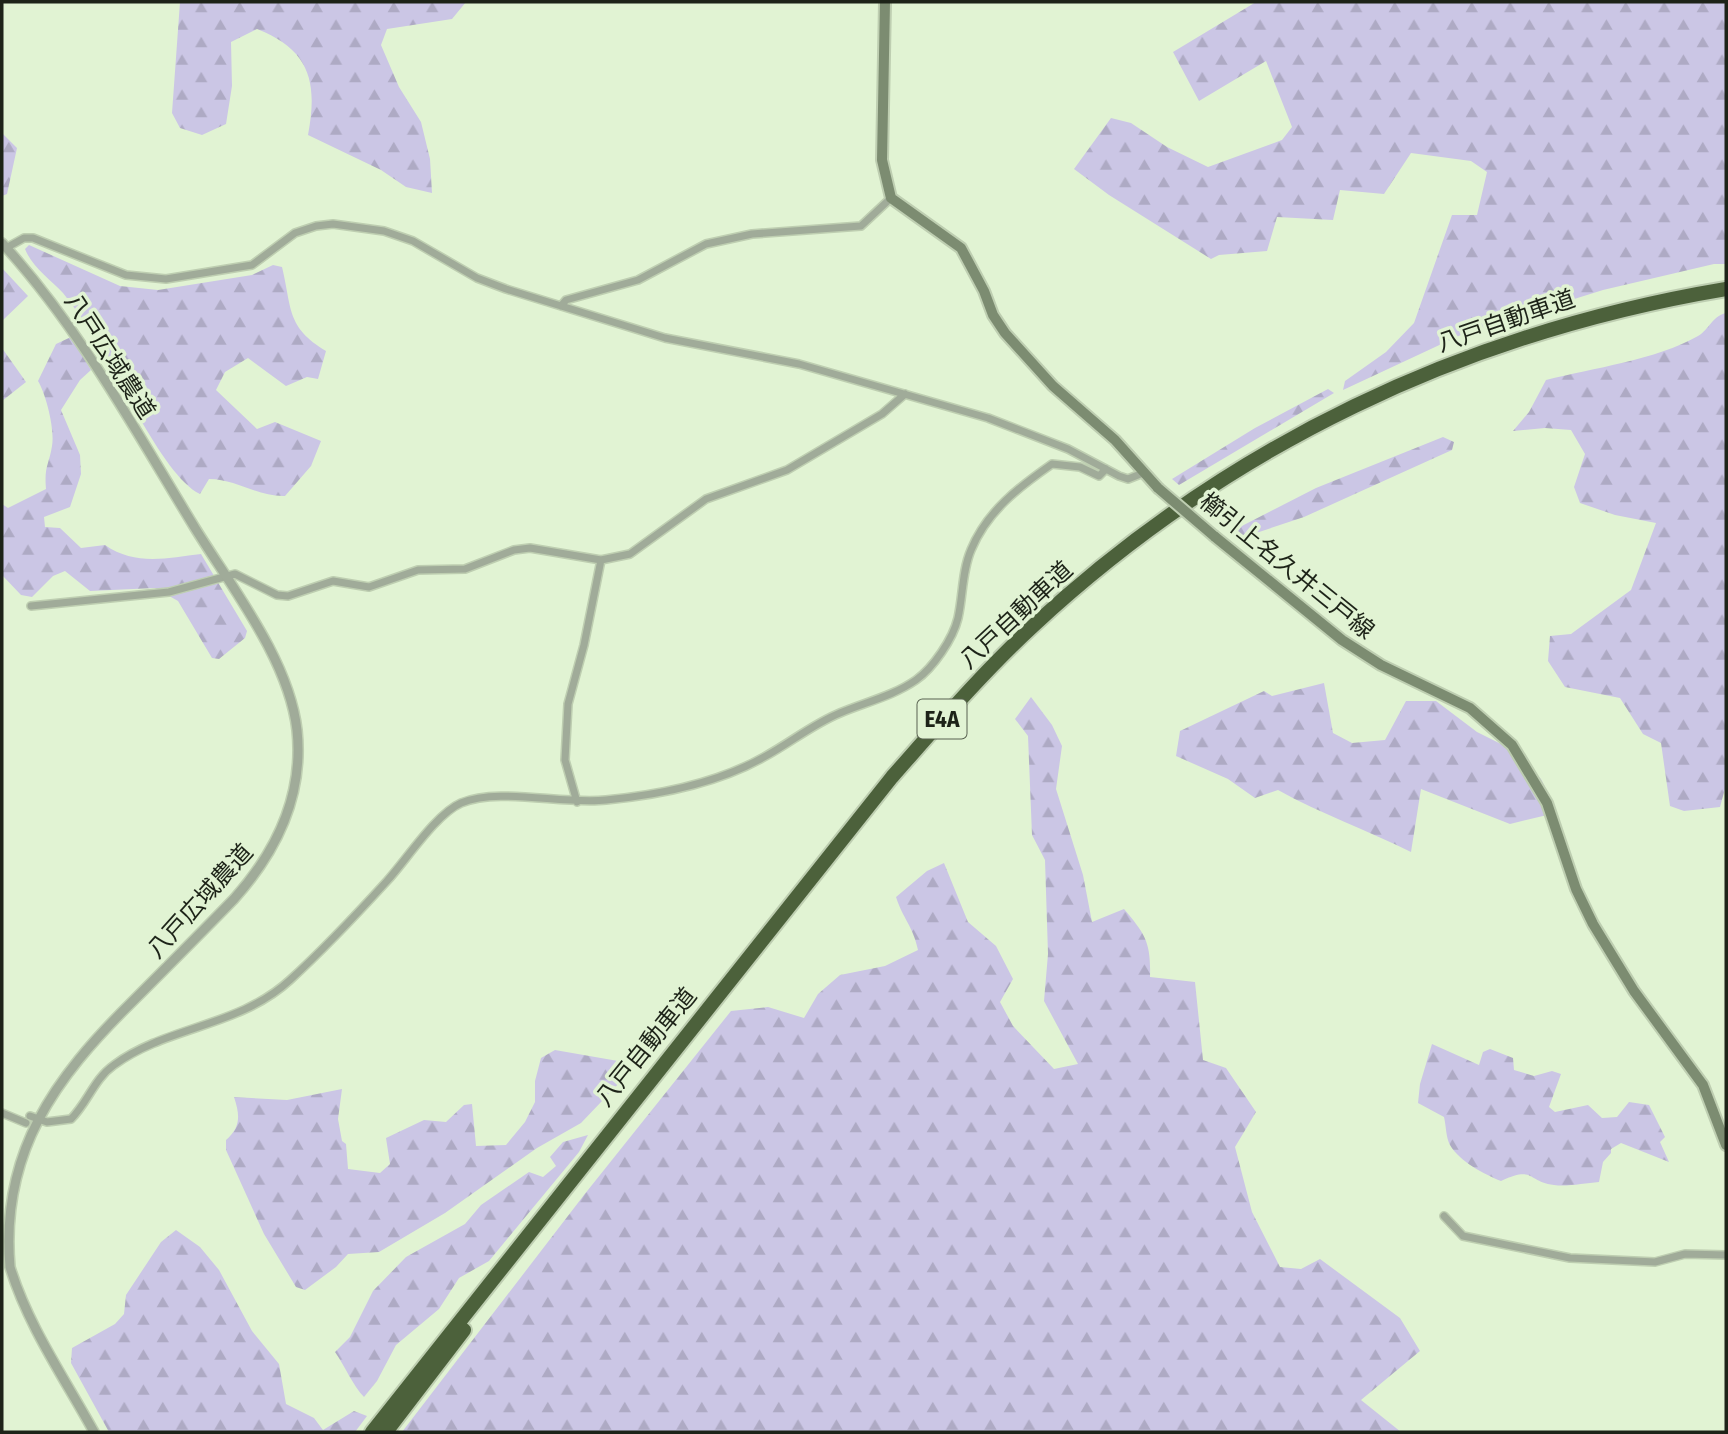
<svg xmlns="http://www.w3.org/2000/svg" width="1728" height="1434" font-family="'Fira Sans Condensed','Noto Sans JP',sans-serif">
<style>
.forest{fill:url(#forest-firs)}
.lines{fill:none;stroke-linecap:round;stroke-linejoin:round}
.minor-casing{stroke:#beceb1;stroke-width:10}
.tertiary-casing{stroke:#beceb1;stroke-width:12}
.secondary-casing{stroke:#beceb1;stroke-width:14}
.motorway-casing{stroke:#beceb1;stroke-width:18}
.minor{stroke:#a0ab99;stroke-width:7}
.tertiary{stroke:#a0ab99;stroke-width:9}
.secondary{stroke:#7c8c71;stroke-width:10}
.motorway{stroke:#4c613b;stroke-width:14}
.secondary-bridge-casing{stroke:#beceb1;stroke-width:14;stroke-linecap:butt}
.secondary-bridge{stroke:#7c8c71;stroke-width:10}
.labels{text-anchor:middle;stroke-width:7;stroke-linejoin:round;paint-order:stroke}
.shield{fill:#e1f3d3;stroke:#586150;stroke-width:2}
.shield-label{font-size:23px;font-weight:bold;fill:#1d2318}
.street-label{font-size:24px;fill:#1d2318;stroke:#e1f3d3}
</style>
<defs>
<pattern id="forest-firs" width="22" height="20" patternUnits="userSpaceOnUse" patternTransform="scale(1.75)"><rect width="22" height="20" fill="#cbc6e5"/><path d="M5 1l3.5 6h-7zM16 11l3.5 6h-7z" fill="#aeaac4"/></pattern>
</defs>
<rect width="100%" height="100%" fill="#e1f3d3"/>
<path class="forest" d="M180 2H466L452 19 387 29 381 45 399 87 421 122 430 159 432 193 406 187 381 170 308 135C318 82 310 50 257 29L231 42 232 86 226 124 202 135 180 128 172 113Z
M1256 2H1726V264H1714L1603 290 1463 334 1343 390 1345 381 1386 352 1414 323 1452 215H1477L1487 172 1471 161 1411 153 1384 194 1340 190 1333 220 1277 217 1267 251 1219 255 1211 259 1109 195 1074 169 1111 118 1131 123 1167 147 1208 167 1282 140 1292 127 1266 61 1199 101 1173 52Z
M2 133 17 148 7 194 2 196Z
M29 245 120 286 158 290 252 275 273 265 282 267C292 308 286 327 326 351L318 379 307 377 286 386 248 358 225 372 216 390 257 429 275 422 321 441 311 466 285 496C258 497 236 479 209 479L200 494C161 475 114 363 85 323 78 313 71 303 63 293 50 279 32 267 25 249Z
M2 268 28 296 2 321Z
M1726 313V785L1720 807 1684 811 1670 806 1661 743 1643 734 1620 698 1565 687 1548 661 1550 636 1571 634 1631 590 1656 523 1615 515 1580 503 1574 487 1585 454 1571 430 1545 428 1513 431 1529 412 1546 380C1593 368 1656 360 1698 336 1710 329 1711 317 1726 313Z
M71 337 91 370 80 380 61 410 80 455 81 474 70 507 44 517 45 527 60 528 81 548 105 545C135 566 167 558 201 554L247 631 245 638 219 659 212 658 178 601 155 588 90 591 65 571 53 576 32 597 21 595 2 575V504L8 508 46 489C44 466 49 465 52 446 55 430 46 394 38 381L56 344Z
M2 348 26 382 2 401Z
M1328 389 1334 393 1179 485 1172 479 1255 428Z
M1443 437 1454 442 1452 450 1304 517 1244 537 1238 535 1236 529 1316 488Z
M1324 683 1333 733 1352 743 1385 740 1406 701H1436L1477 732 1511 749 1541 779 1556 809 1543 816 1510 824 1421 789 1411 852C1367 830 1321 814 1278 790L1255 798 1228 779 1176 756 1180 731 1264 691 1272 696Z
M1031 697 1052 725 1062 746 1056 789 1083 875 1092 922 1124 909C1146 935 1151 943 1150 977L1195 982 1203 1060 1226 1068 1256 1112 1235 1147 1252 1212 1280 1267 1301 1269 1320 1259 1400 1318 1420 1351 1361 1400 1401 1432H402L584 1195 731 1011 768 1007 804 1018 818 994 840 975 885 966 918 950C913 926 903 919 896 897L927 871 944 863 968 922 996 946 1013 979 1000 1002 1013 1026 1054 1069 1078 1064 1044 1001 1048 954 1045 860 1032 835 1028 736 1015 719Z
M1432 1044 1479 1065 1483 1052 1490 1049 1513 1058 1514 1070 1534 1076 1552 1071 1561 1074 1549 1107 1555 1112 1588 1105 1602 1118 1617 1117 1629 1102 1649 1105 1665 1137 1660 1142 1669 1162 1621 1143 1611 1149V1153L1603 1162 1599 1182C1585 1183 1567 1187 1554 1185 1527 1182 1535 1165 1501 1181 1484 1174 1460 1162 1450 1145 1446 1138 1446 1125 1444 1117L1418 1103 1420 1084Z
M555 1050 618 1061 624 1078 581 1123 537 1148 445 1213 379 1252 348 1254 336 1267 305 1290 296 1287 264 1234 226 1150V1140C241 1127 240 1115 234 1097L287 1100 342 1089 338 1119 342 1141 346 1144 348 1169 380 1173 390 1164 386 1138 424 1120 446 1122 464 1105 472 1104 476 1146 506 1145 525 1122 535 1102V1081L541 1058Z
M588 1135 579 1152 489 1261 459 1278 439 1309 396 1345 377 1381 364 1397C353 1386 345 1366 335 1352L350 1337 373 1291 406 1257 465 1224 481 1205 529 1172 543 1177 556 1166 550 1157 563 1142Z
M176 1230 200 1247 219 1270 252 1331 279 1364 286 1404 314 1418 323 1430 354 1411 367 1416 355 1432H109L71 1363 72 1348 115 1324 124 1314 126 1295 161 1242Z"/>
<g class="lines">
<g class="minor-casing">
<path id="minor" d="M6 248 24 238H33L126 275 166 279 252 265 295 233 316 226 333 224 384 231 413 241 477 278 506 289 665 338 799 364 988 418 1068 449 1119 476 1128 479 1143 473
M561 306 566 300 638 280 706 244 752 234 861 226 891 198
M31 606 169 592 235 574 277 595 288 596 333 581 369 587 418 570 465 569 514 550 530 548 601 560 630 554 706 499 787 470 882 414 905 394
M577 802 565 760 568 704 584 645 601 560
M2 1113 26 1123
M30 1116 47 1122 71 1119C88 1102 94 1079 114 1065 167 1026 239 1027 290 980 324 949 356 915 387 881 407 859 436 814 461 803 499 787 563 805 606 800 658 795 718 783 764 757 790 743 813 724 840 713 866 702 893 696 916 680 933 668 953 639 958 618 963 596 962 571 971 550 987 511 1019 487 1052 464L1080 467 1099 476 1106 469
M1444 1216 1463 1236 1570 1258 1655 1262 1685 1254 1726 1255"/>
</g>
<g class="tertiary-casing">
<path id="tertiary" d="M2 243C80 328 135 430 195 528 232 588 289 660 297 730 304 796 277 851 234 899 200 934 165 969 130 1004 56 1077 0 1152 10 1267 28 1326 65 1379 94 1432"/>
</g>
<g class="secondary-casing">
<path id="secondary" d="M885 2 882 160 891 198 961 248 984 291 993 315 1005 333 1053 386 1115 440 1158 488
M1214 536 1342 640 1381 665 1470 708 1512 745 1547 803 1576 889 1593 924 1634 991 1703 1085 1726 1145"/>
</g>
<g class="motorway-casing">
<path id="motorway" d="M372 1432 892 777C937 726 982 673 1033 626 1228 445 1464 333 1726 289
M386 1432 464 1330"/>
</g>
<use href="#minor" class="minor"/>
<use href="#tertiary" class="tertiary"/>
<use href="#secondary" class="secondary"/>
<use href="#motorway" class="motorway"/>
<g class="secondary-bridge-casing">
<path id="secondary-bridge" d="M1158 488 1214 536"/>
</g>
<use href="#secondary-bridge" class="secondary-bridge"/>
</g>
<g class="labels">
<rect class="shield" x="917.5" y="699.5" width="49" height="39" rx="5"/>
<g class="shield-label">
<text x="942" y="727">E4A</text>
</g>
<g class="street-label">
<text transform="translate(1506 321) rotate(-19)" y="8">八戸自動車道</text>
<text transform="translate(110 356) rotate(57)" y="8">八戸広域農道</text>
<text transform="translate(1287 566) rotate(39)" y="8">櫛引上名久井三戸線</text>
<text transform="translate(1016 615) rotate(-43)" y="8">八戸自動車道</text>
<text transform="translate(200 901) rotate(-48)" y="8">八戸広域農道</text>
<text transform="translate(646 1047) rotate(-51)" y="8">八戸自動車道</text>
</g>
</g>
<rect width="1728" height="1434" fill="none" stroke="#1d2318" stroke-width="7"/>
</svg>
